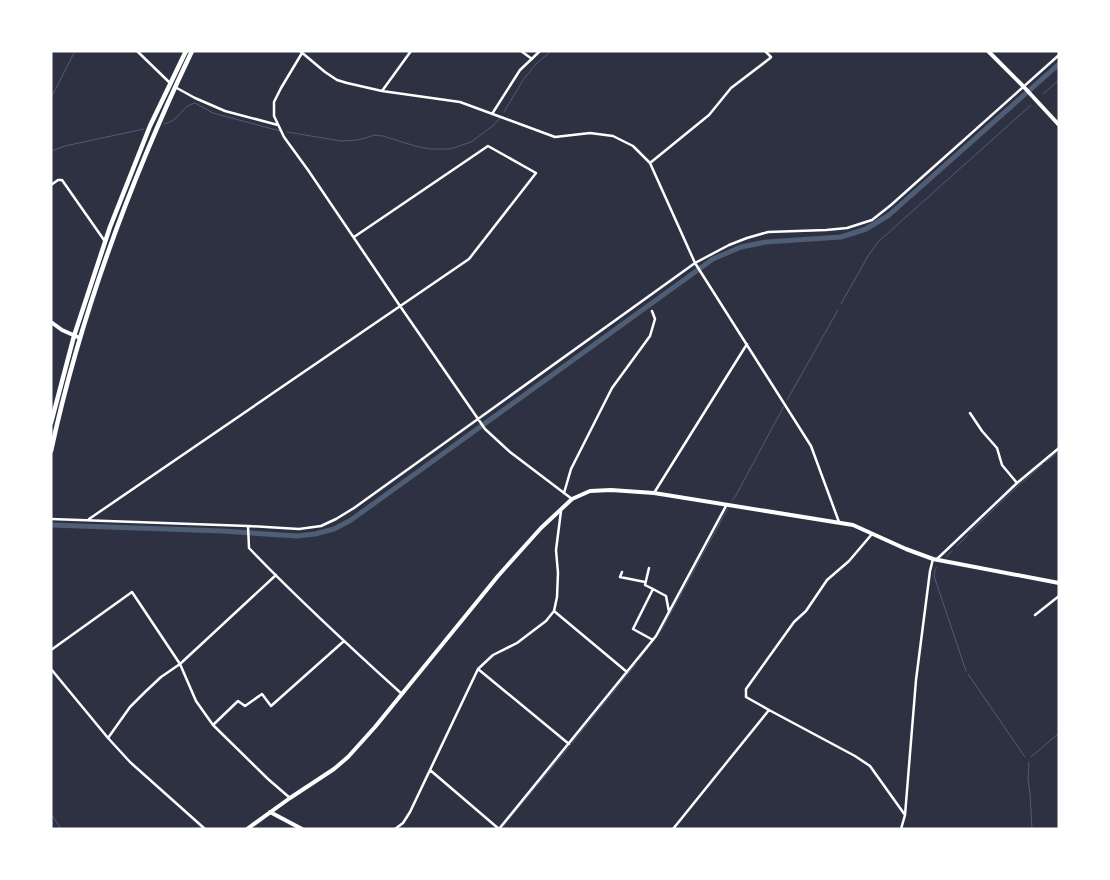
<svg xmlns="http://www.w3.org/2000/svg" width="1110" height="880" font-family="'Work Sans',sans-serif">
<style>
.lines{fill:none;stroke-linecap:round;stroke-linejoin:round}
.stream{stroke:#4f5d75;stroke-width:1}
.canal{stroke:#4f5d75;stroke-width:5}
.minor{stroke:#fff;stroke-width:2.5}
.tertiary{stroke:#fff;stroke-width:4}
.secondary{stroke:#fff;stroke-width:4}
.primary{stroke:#fff;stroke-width:4.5}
</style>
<rect width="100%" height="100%" fill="#2d3142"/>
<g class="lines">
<path class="stream" d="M1043 94 1059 80
M51 98 75 51
M504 112 523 80 536 64 551 51
M164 124C180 121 181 106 195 103L213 113 280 131
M287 132 341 141 358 140 375 135 383 136 415 146 430 149H450L471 142 494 125 500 118
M51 151 65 146 144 129
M841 304 868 256 878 242 1031 105
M787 400 838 310
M1046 462 1059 451
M732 500 735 497 784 406
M970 532 1018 486 1043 464
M957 546 968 535
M946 557 952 551
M937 567 935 570 934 576 966 671
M639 660 662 629 728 508
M968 674 1025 757
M572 743 636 664
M1031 757 1059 733
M1029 762 1028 779 1030 794 1032 829
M51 814 61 829
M504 825 569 747"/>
<path class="canal" d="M51 525 222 531 297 536 315 534 334 529 351 520 713 259 741 247 766 242 841 237 866 229 889 215 1059 64"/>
<path class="minor" d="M137 51 170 83
M300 51 325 72 337 80 347 83 382 91 460 102 555 137 590 133 613 136 633 146 650 163 695 263 811 446 839 522
M521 51 532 59
M302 53 281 88 274 102V116L284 137 308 170 400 306 485 429 510 452 572 499
M175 87 195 98 225 111 278 125
M382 91 411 51
M492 114 520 70 540 51
M650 163 709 115 731 88 769 59 771 57 765 51
M51 185 58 180H62L104 240
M970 413 982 431 997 448 1002 465 1017 483
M564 493 571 469 612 388 650 336 655 319 652 311
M654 493 747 344
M51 519 248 526 299 529 321 526 336 519 354 508 695 263 729 245 747 238 768 232 826 230 847 228 872 220 891 205 1059 55
M89 519 469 259 536 173 488 146 354 237
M248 526 249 548C298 599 350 647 402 694
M937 559 1017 483 1059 448
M649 568 645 585 653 589
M622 572 620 577 645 582
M554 611 627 672
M1035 615 1059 596
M653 640 633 629 653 589 666 596 669 612
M51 650 132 592 180 664 196 701 213 725 268 779 290 798
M51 669 108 738 130 762 205 829
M478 669 569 744
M769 710 855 756 870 766 905 815
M213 725 238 701 245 706 262 694 271 706 344 641
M108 738 130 707 145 692 161 677 180 664 276 575
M430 770 499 829
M51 823V824
M395 829 403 823 410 812 478 669 493 655 517 643 546 621 554 611 557 597 558 573 556 550 561 511
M499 829 656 636 727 504
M673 829 769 710 746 697V689L794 622 806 611 827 580 849 561 872 534
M901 829 905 815 916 680 930 571 933 559"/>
<path class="tertiary" d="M988 51 1023 86 1059 125
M51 322 62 330 80 338"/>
<path class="secondary" d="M270 812 302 829
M247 829 290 798 334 769 348 757 375 727 498 576 541 528 572 499 590 491 611 490 654 493 853 525 906 549 933 559 1059 583"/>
<path class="primary" d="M51 423 74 336 110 227 150 126 186 51
M51 451C81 312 131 179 192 51"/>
</g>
<rect width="1110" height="880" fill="none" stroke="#ffffff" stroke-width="105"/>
</svg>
